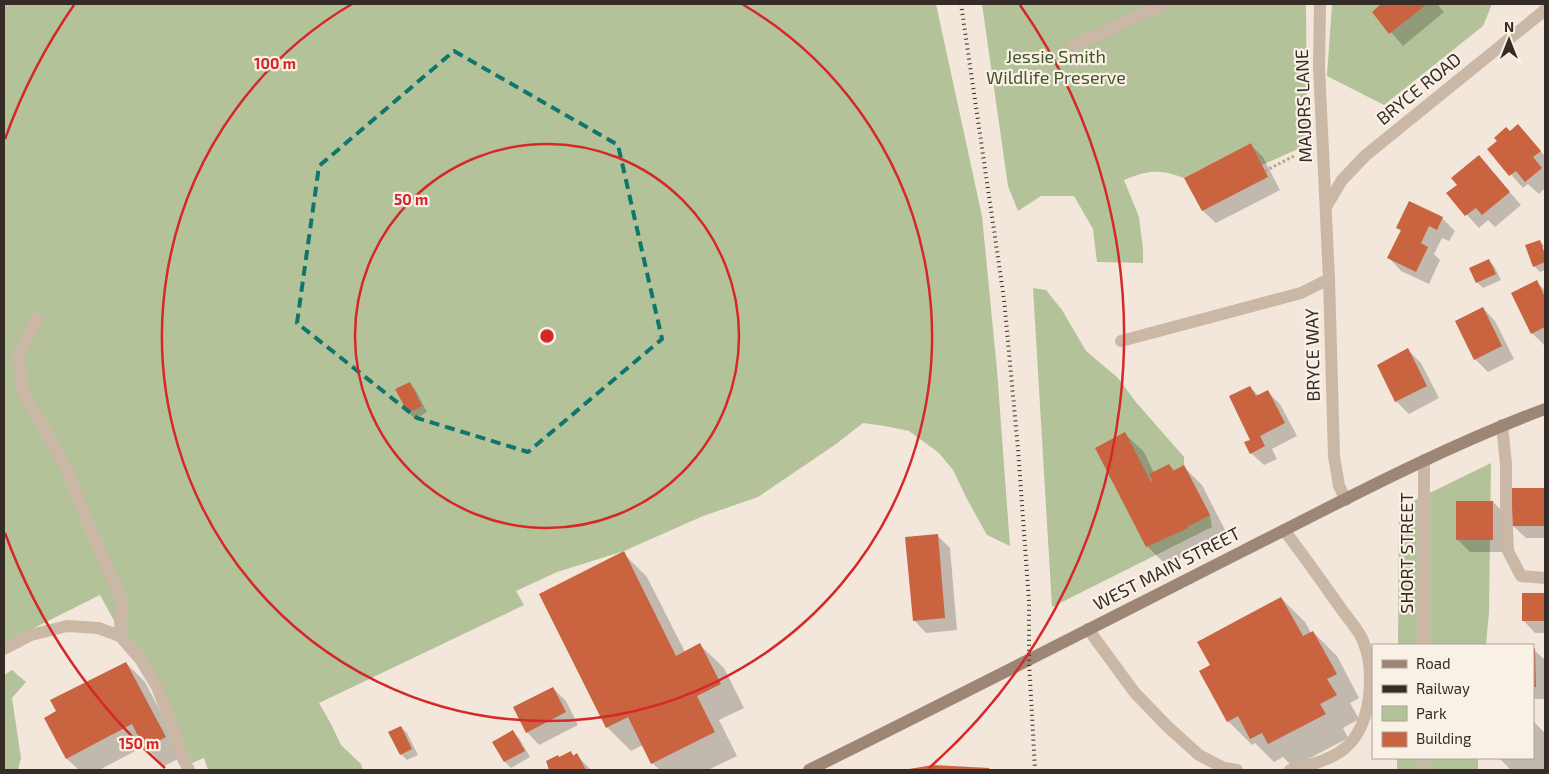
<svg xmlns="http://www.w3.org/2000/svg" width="1549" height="774" font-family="'Exo 2',sans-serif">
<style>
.green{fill:#b4c299}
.shadow{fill:#0003}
.building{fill:#ca6340}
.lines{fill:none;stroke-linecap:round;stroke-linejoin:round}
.path{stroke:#b7a18f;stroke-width:3;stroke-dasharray:2.5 2.5;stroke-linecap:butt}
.service{stroke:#cbb7a5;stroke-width:12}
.minor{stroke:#cbb7a5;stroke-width:12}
.tertiary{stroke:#cbb7a5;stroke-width:12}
.secondary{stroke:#9e8677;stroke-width:12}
.rail{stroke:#362c27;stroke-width:4;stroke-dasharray:1 4;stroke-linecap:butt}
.marked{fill:none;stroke:#0f766e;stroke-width:4;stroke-dasharray:10 6;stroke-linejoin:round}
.ring{fill:none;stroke:#d62828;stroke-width:2.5}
.labels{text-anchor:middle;stroke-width:4.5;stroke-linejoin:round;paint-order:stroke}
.park-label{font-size:18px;fill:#45552a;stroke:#faf1e6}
.street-label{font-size:18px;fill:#362c27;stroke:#faf1e6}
.centre{fill:#d62828;stroke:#faf1e6;stroke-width:2.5}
.ring-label{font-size:15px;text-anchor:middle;font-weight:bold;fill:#d62828;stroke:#faf1e6;stroke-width:4.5;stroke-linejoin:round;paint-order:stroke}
</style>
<rect width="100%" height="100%" fill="#f2e7da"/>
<path class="green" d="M4 4H936L982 216 997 370 1010 546 987 535 968 501 953 470 939 453 909 431 885 426 863 423 836 444 758 497 703 516 624 551 557 572 516 591 524 605 319 703 331 724 341 745 361 764 363 770H208L204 758 192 763 100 595 4 643Z
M982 4H1306L1307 145 1262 165 1251 143 1184 178C1159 169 1149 170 1124 180L1139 217 1143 249V263L1097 262 1093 229 1074 196H1041L1018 211 1008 186Z
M1332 4H1492L1483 26 1384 105 1327 76Z
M1033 288 1046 290 1062 310 1086 351 1118 378 1135 401 1184 457V465L1210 515 1212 527 1052 607Z
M1491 463 1489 612 1486 645H1398L1399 508Z
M12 670 26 682 12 698 21 758 18 770H4V675Z
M1397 758H1478V770H1397Z"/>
<path class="shadow" d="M1382 4H1437L1444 12 1403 46 1374 12 1383 5Z
M1518 126 1545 156V188L1539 194 1528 184 1523 188 1489 150Z
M1251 145 1263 157 1280 190 1216 223 1203 211 1186 178Z
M1479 157 1521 205 1495 227 1488 220 1479 228 1448 194 1458 185Z
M1442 218 1455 231 1449 241 1442 238 1434 254 1440 260 1429 284 1401 271 1389 258 1402 232 1397 227Z
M1540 241 1545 247V250L1544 247H1541L1545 257V270L1540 272 1534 266Z
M1488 260 1494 266 1501 280 1483 288 1477 282Z
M1536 282 1545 290V346L1532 333Z
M1483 308 1495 321 1514 359 1488 372 1475 359Z
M1408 350 1421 363 1439 398 1409 414 1396 401Z
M409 383 415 389 427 412 415 419 409 413 397 390Z
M1250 387 1259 396 1268 392 1280 404 1297 436 1272 449 1277 459 1264 465 1251 453Z
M1125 434 1144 452 1154 473 1169 465 1175 471 1184 467 1202 485 1227 534 1205 545V547L1166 565 1147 546Z
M1513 489H1545V538H1526L1513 526Z
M1493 502 1506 515 1505 552H1470L1457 539Z
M937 535 950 548 957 630 926 633 914 620Z
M623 553 647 577 685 652 700 645 724 668 744 708 719 720 737 756 708 770H660L652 763 643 745 631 751 607 727Z
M1523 594H1545V633H1535L1523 620Z
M1281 598 1305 622 1311 633 1313 632 1337 656 1359 698 1350 703 1359 719 1343 728 1348 738 1293 767 1283 757 1274 762 1255 743 1252 745 1228 721 1211 666Z
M1533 649 1545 660V699H1533Z
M126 663 145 682 184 756 164 766 145 746 99 770H79L67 759 46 718Z
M553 688 566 701 578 725 539 745 527 732Z
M1533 721 1545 733V770H1511L1499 758H1533Z
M401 727 407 733 418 755 407 760 401 754Z
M513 732 519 738 530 757 511 768 505 762Z
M571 753 575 756 577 755 591 770H550V769L560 758Z
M933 766 989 769 990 770H904Z"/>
<path class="building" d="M1381 4H1427L1389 34 1372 12Z
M1518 124 1541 151 1533 157 1542 168 1525 182 1516 171 1509 176 1487 149 1497 141 1494 138 1506 127 1510 131Z
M1251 143 1268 177 1202 211 1184 178Z
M1479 155 1510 192 1482 215 1476 208 1465 216 1446 193 1457 185 1451 178Z
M1409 201 1443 217 1437 230 1429 226 1421 243 1428 247 1416 272 1387 258 1401 230 1396 228Z
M1540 240 1545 254V262L1533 267 1525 245Z
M1489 259 1496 274 1476 283 1469 268Z
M1537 280 1545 297V327L1531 334 1511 293Z
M1483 307 1502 346 1474 360 1455 321Z
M1408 348 1427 386 1395 402 1377 365Z
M410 382 422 406 408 413 395 389Z
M1250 386 1256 396 1268 390 1285 423 1260 436 1265 446 1250 454 1244 442 1250 440 1229 396Z
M1125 432 1151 482 1153 481 1149 474 1169 464 1173 471 1184 465 1210 515 1187 527 1188 528 1146 547 1095 448Z
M1512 488H1545V526H1512Z
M1456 501H1493V540H1456Z
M938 534 945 618 913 621 905 537Z
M624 551 676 656 700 643 721 684 697 696 715 732 651 764 628 717 606 728 539 594Z
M1522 593H1545V621H1522Z
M1281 597 1303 636 1313 631 1337 674 1327 679 1337 695 1320 704 1326 714 1268 744 1262 733 1250 739 1238 716 1227 722 1199 671 1210 665 1197 642Z
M1533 648H1535L1536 687H1533Z
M126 662 166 737 144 748 132 724 66 759 44 718 56 711 50 700Z
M553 687 566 712 526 733 513 707Z
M401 726 412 749 400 755 388 732Z
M513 730 525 751 504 762 492 742Z
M571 751 573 756 577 753 586 770H549L546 761 558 755 559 757Z
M933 765 989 768 990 770H903Z"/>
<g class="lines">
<path class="path" d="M1265 171 1296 155"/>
<path class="service" d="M1074 45 1165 4
M37 319 19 354 22 389 65 466 93 535 121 597 120 636
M1121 341 1301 293 1329 279
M1502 425 1506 464V506L1508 551 1521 576 1545 578
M1284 530C1304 556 1323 583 1342 610 1349 620 1359 630 1363 641 1371 659 1371 679 1369 697 1362 748 1337 759 1290 770
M1088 629 1135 693 1168 727 1199 755 1224 768 1237 770
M4 649 31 635 67 626 98 628 120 636 140 659 157 687 174 730 183 759 189 770"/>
<path class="minor" d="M1326 207 1342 180 1366 155 1545 10
M1424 460V645
M1424 758V770"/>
<path class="tertiary" d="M1320 4 1319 67 1329 279 1334 456 1339 486 1346 500"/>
<path class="secondary" d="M809 770C955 698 1099 624 1243 551 1342 501 1441 448 1545 409"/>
<path class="rail" d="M961 4 1004 299 1018 449 1029 602V661L1035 770"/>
</g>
<path class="marked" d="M454 51 618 145 662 339 528 452 417 418 297 323 319 166Z"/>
<g class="ring">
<circle cx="547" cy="336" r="192"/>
<path d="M742 4A385 385 0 1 1 352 4"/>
<path d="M165 768A577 577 0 0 1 5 533M5 139A577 577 0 0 1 74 5M1020 5A577 577 0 0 1 929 768"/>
</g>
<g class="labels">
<g class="park-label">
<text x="1056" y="63">Jessie Smith<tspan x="1056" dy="21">Wildlife Preserve</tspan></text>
</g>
<g class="street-label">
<text transform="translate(1419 89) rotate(-39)" y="6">BRYCE ROAD</text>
<text transform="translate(1304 106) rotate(-92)" y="6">MAJORS LANE</text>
<text transform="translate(1313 355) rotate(-91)" y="6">BRYCE WAY</text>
<text transform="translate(1407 553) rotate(-90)" y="6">SHORT STREET</text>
<text transform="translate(1167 569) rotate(-27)" y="6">WEST MAIN STREET</text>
</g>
</g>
<circle cx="547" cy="336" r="8" class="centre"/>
<g class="ring-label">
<text x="275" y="69">100 m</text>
<text x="411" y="205">50 m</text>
<text x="139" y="749">150 m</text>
</g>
<rect width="1549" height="774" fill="none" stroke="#362c27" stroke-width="10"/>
<rect x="1372" y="644" width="162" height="115" fill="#faf1e6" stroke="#aca29a"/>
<rect x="1382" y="660" width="25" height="8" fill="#9e8677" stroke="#aca29a"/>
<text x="1416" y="669" font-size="15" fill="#362c27">Road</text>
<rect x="1382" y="685" width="25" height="8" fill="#362c27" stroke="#aca29a"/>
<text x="1416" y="694" font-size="15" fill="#362c27">Railway</text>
<rect x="1382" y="706" width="25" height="15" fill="#b4c299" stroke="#aca29a"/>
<text x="1416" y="719" font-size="15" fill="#362c27">Park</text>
<rect x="1382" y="732" width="25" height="15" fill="#ca6340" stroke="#aca29a"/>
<text x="1416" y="744" font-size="15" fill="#362c27">Building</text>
<g transform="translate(1509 40)" stroke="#faf1e6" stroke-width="4" paint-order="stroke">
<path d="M0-4L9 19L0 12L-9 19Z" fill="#362c27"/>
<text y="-8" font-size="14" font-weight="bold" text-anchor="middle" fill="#362c27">N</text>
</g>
</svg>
